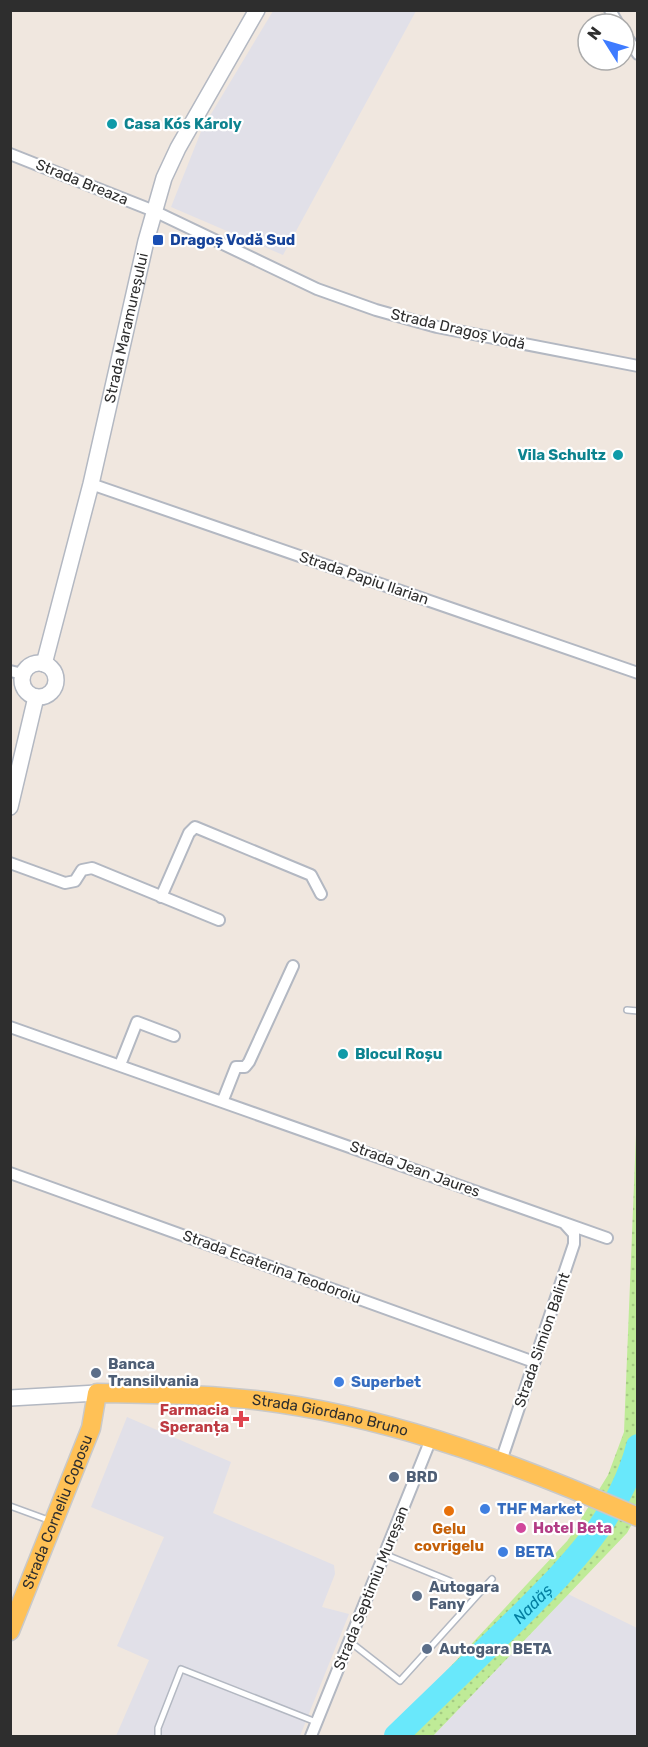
<svg xmlns="http://www.w3.org/2000/svg" width="648" height="1747" font-family="Rubik,sans-serif">
<style>
.industrial{fill:#e1e0e8}
.grass{fill:url(#grass-dots)}
.lines{fill:none;stroke-linecap:round;stroke-linejoin:round}
.river{stroke:#69e8fb;stroke-width:24}
.service-casing{stroke:#b3b8c2;stroke-width:8}
.minor-casing{stroke:#b3b8c2;stroke-width:14}
.secondary-casing{stroke:#b3b8c2;stroke-width:18}
.primary-casing{stroke:#c9c9c9;stroke-width:21}
.service{stroke:#fff;stroke-width:5}
.minor{stroke:#fff;stroke-width:10}
.secondary{stroke:#fff;stroke-width:15}
.primary{stroke:#ffc156;stroke-width:18}
.culture-dot{fill:#0f9aa8;stroke:#fff;stroke-width:2}
.transit-dot{fill:#1a4fb4;stroke:#fff;stroke-width:2}
.service-dot{fill:#5c6f8a;stroke:#fff;stroke-width:2}
.shop-dot{fill:#3f7fe0;stroke:#fff;stroke-width:2}
.health-dot{fill:#e0444e;stroke:#fff;stroke-width:2}
.food-dot{fill:#e8710a;stroke:#fff;stroke-width:2}
.hotel-dot{fill:#d1479c;stroke:#fff;stroke-width:2}
.labels{text-anchor:middle;stroke-width:4.5;stroke-linejoin:round;paint-order:stroke}
.culture-label{font-size:15px;font-weight:bold;fill:#0d838f;stroke:#fff;text-anchor:start}
.street-label{font-size:15px;fill:#2e2e2e;stroke:#fff}
.transit-label{font-size:15px;font-weight:bold;fill:#164399;stroke:#fff;text-anchor:start}
.service-label{font-size:15px;font-weight:bold;fill:#4e5e75;stroke:#fff;text-anchor:start}
.shop-label{font-size:15px;font-weight:bold;fill:#366cbe;stroke:#fff;text-anchor:start}
.health-label{font-size:15px;font-weight:bold;fill:#be3a42;stroke:#fff;text-anchor:end}
.hotel-label{font-size:15px;font-weight:bold;fill:#b23c85;stroke:#fff;text-anchor:start}
.food-label{font-size:15px;font-weight:bold;fill:#c56008;stroke:#fff}
.water-label{font-size:16px;font-style:italic;fill:#027ea0;stroke:#fff}
</style>
<defs>
<pattern id="grass-dots" width="8" height="8" patternUnits="userSpaceOnUse" patternTransform="scale(1.5)"><rect width="8" height="8" fill="#bfeb97"/><path d="M2 2h.1M6 6h.1" fill="none" stroke="#a4ca82" stroke-width="1.8" stroke-linecap="round"/></pattern>
</defs>
<rect width="100%" height="100%" fill="#f0e7df"/>
<path class="industrial" d="M273 11H416L283 255 171 207 202 129Z
M127 1417 231 1462 213 1513 334 1565 335 1574 322 1607 349 1614 300 1736H116L149 1660 117 1646 164 1537 91 1507Z
M568 1594 637 1628V1736H433Z"/>
<path class="grass" d="M637 1110V1515L627 1533 433 1736H386L568 1540 608 1475 624 1432Z"/>
<g class="lines">
<path class="river" id="s1" d="M396 1736C436 1697 477 1658 517 1619 568 1568 619 1519 638 1446"/>
<g class="service-casing">
<path id="service" d="M627 1010 638 1011
M10 1506 51 1521
M384 1554 450 1581
M349 1641 400 1681 492 1579
M158 1736V1728L181 1669 316 1722"/>
</g>
<g class="minor-casing">
<path id="minor" d="M610 10 618 24
M624 33 638 54
M10 154 154 211 317 289 376 310 437 327 638 366
M91 484 638 673
M10 671 23 674
M10 863 65 883 75 881 82 870 92 868 219 920
M161 897 189 833 195 827 311 875 321 894
M10 1027 607 1238
M120 1065 137 1022 174 1036
M223 1100 236 1067H245L249 1062 293 966
M10 1173 534 1362
M501 1461 574 1244V1234L565 1224
M311 1736 431 1439"/>
</g>
<g class="secondary-casing">
<g id="secondary">
<circle cx="39" cy="680" r="17"/>
<path id="s2" d="M44 664 91 484 146 241 164 178 178 148 257 10"/>
<path d="M10 807 36 697"/>
<path d="M10 1398 97 1393"/>
</g>
</g>
<g class="primary-casing">
<g id="primary">
<path id="s3" d="M10 1631 91 1428 97 1393C157 1394 219 1394 278 1403 402 1421 524 1467 638 1517"/>
</g>
</g>
<use href="#service" class="service"/>
<use href="#minor" class="minor"/>
<use href="#secondary" class="secondary"/>
<use href="#primary" class="primary"/>
</g>
<g class="culture-dot">
<circle cx="112" cy="124" r="6"/>
<circle cx="618" cy="455" r="6"/>
<circle cx="343" cy="1054" r="6"/>
</g>
<rect class="transit-dot" x="152" y="234" width="12" height="12" rx="3"/>
<g class="service-dot">
<circle cx="96" cy="1373" r="6"/>
<circle cx="394" cy="1477" r="6"/>
<circle cx="417" cy="1596" r="6"/>
<circle cx="427" cy="1649" r="6"/>
</g>
<g class="shop-dot">
<circle cx="339" cy="1382" r="6"/>
<circle cx="485" cy="1509" r="6"/>
<circle cx="503" cy="1552" r="6"/>
</g>
<path class="health-dot" d="M238 1410h6v6h6v6h-6v6h-6v-6h-6v-6h6z"/>
<circle class="food-dot" cx="449" cy="1511" r="6"/>
<circle class="hotel-dot" cx="521" cy="1528" r="6"/>
<g class="labels">
<g class="culture-label">
<text x="124" y="129">Casa Kós Károly</text>
<text x="606" y="460" text-anchor="end">Vila Schultz</text>
<text x="355" y="1059">Blocul Roșu</text>
</g>
<g class="street-label">
<text transform="translate(82 182) rotate(22)" y="5">Strada Breaza</text>
<text dy="5" stroke="none"><textPath href="#s2" startOffset="346">Strada Maramureșului</textPath></text>
<text transform="translate(458 329) rotate(13)" y="5">Strada Dragoș Vodă</text>
<text transform="translate(364 578) rotate(19)" y="5">Strada Papiu Ilarian</text>
<text transform="translate(415 1169) rotate(20)" y="5">Strada Jean Jaures</text>
<text transform="translate(272 1267) rotate(20)" y="5">Strada Ecaterina Teodoroiu</text>
<text transform="translate(542 1340) rotate(-71)" y="5">Strada Simion Balint</text>
<text dy="5" stroke="none"><textPath href="#s3" startOffset="489">Strada Giordano Bruno</textPath></text>
<text dy="5" stroke="none"><textPath href="#s3" startOffset="128">Strada Corneliu Coposu</textPath></text>
<text transform="translate(371 1588) rotate(-68)" y="5">Strada Septimiu Mureșan</text>
</g>
<g class="transit-label">
<text x="170" y="245">Dragoș Vodă Sud</text>
</g>
<g class="service-label">
<text x="108" y="1369">Banca<tspan x="108" dy="17">Transilvania</tspan></text>
<text x="406" y="1482">BRD</text>
<text x="429" y="1592">Autogara<tspan x="429" dy="17">Fany</tspan></text>
<text x="439" y="1654">Autogara BETA</text>
</g>
<g class="shop-label">
<text x="351" y="1387">Superbet</text>
<text x="497" y="1514">THF Market</text>
<text x="515" y="1557">BETA</text>
</g>
<g class="health-label">
<text x="229" y="1415">Farmacia<tspan x="229" dy="17">Speranța</tspan></text>
</g>
<g class="hotel-label">
<text x="533" y="1533">Hotel Beta</text>
</g>
<g class="food-label">
<text x="449" y="1534">Gelu<tspan x="449" dy="17">covrigelu</tspan></text>
</g>
<g class="water-label">
<text dy="6" stroke="none"><textPath href="#s1" startOffset="190">Nadăș</textPath></text>
</g>
</g>
<rect width="648" height="1747" fill="none" stroke="#2e2e2e" stroke-width="24"/>
<g transform="translate(606 42) rotate(307)"><circle r="28" fill="#ffffff" stroke="#ababab" stroke-width="1.5"/>
<path d="M0-4.5L10 22L0 15L-10 22Z" fill="#3e7bff"/>
<text y="-9" font-size="16" font-weight="bold" text-anchor="middle" fill="#2e2e2e">N</text>
</g>
</svg>
